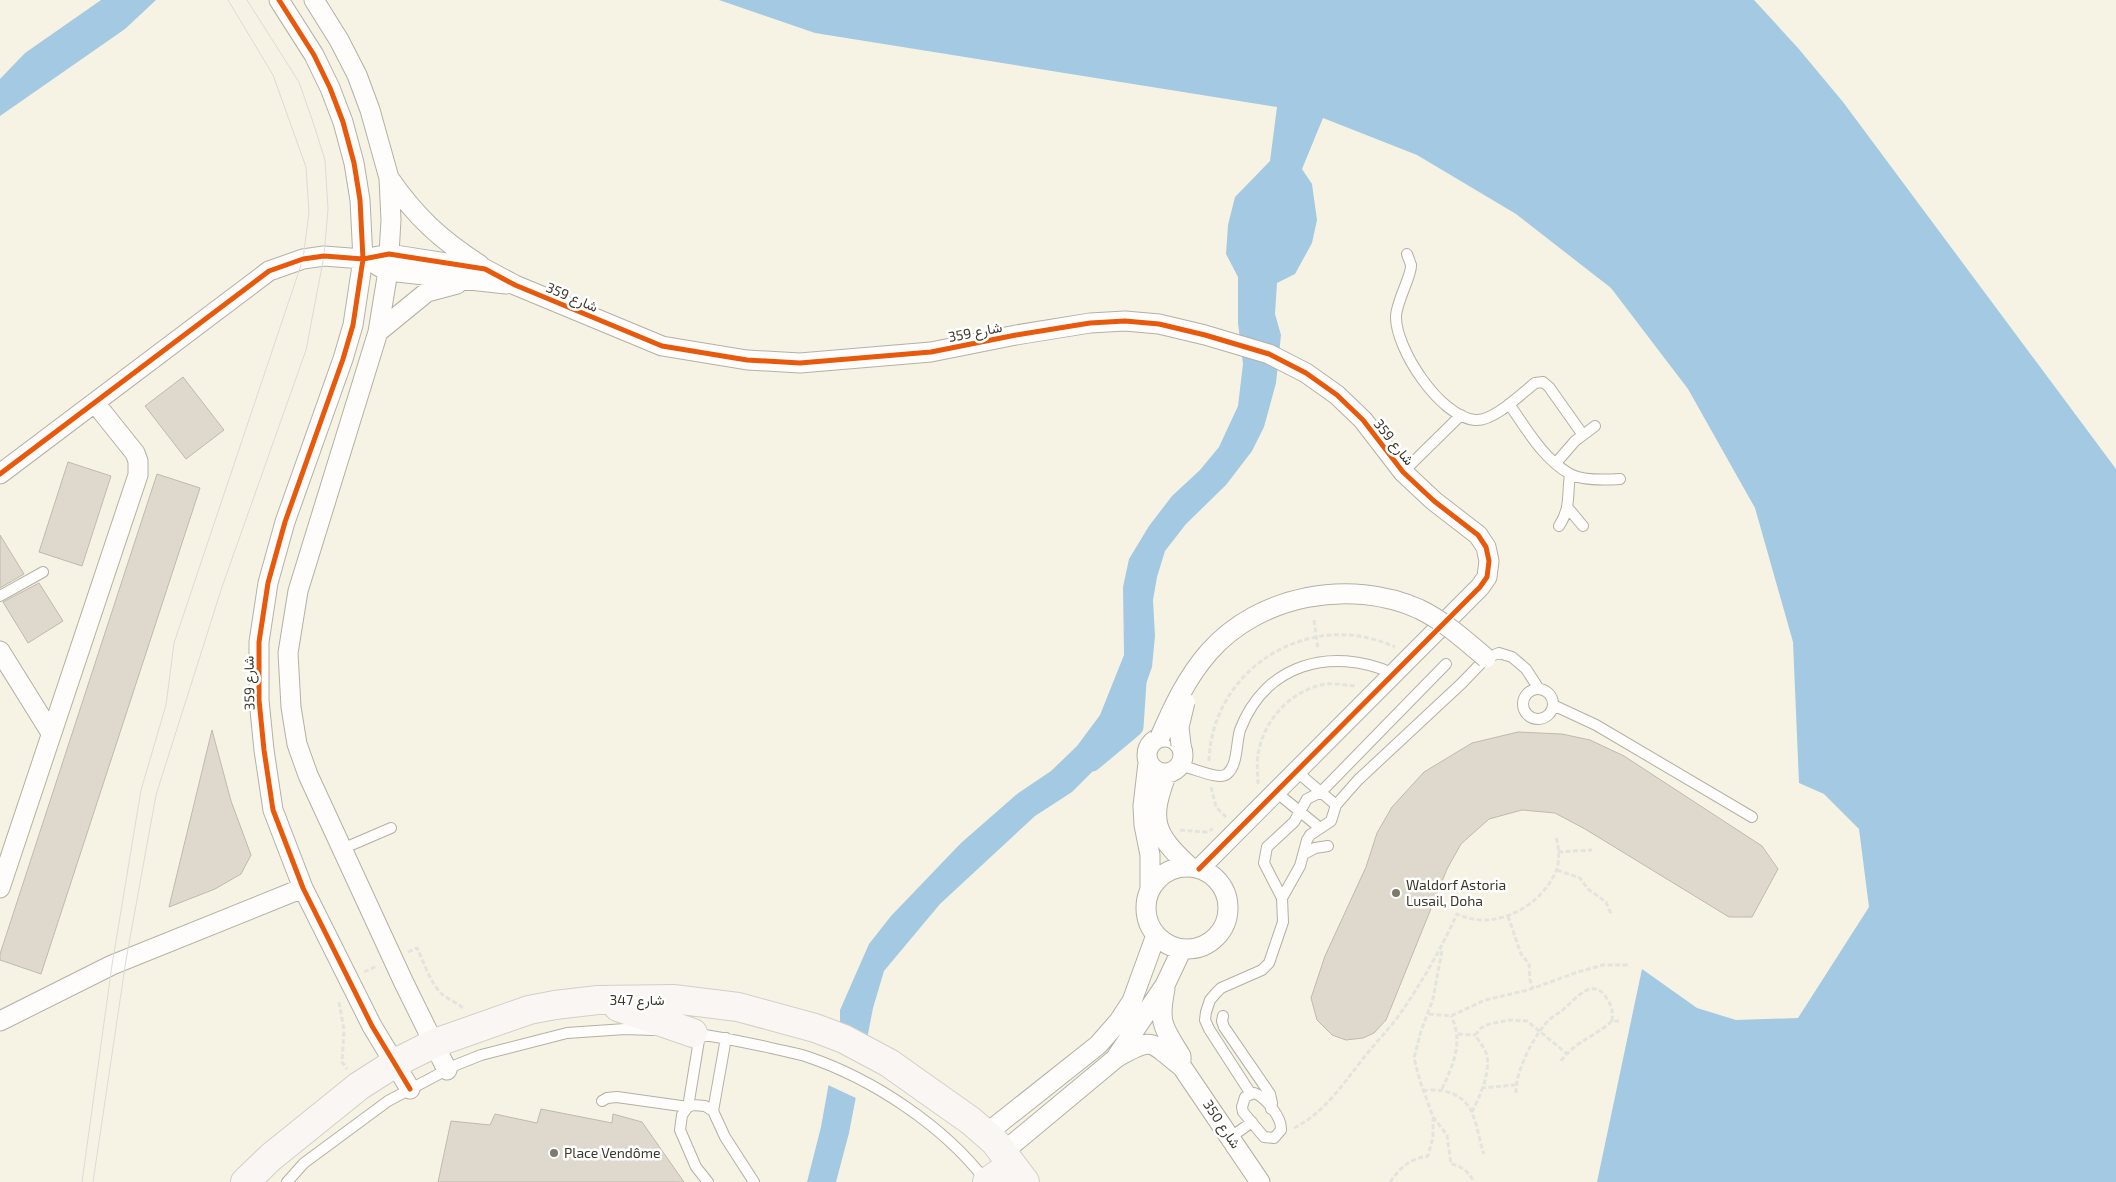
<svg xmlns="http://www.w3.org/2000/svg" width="2116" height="1182" font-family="'Exo 2',Vazirmatn,sans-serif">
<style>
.water{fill:#a3cae2}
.pier{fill:#f6f3e4}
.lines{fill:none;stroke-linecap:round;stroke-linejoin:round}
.canal{stroke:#a3cae2;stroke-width:19}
.building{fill:#dfd8cd;stroke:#c0b9ae}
.service-casing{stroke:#b3b1a4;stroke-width:12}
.minor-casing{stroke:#b3b1a4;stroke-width:21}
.primary-casing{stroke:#d1d0c7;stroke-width:30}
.path{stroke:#e4e4df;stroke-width:3;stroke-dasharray:5 2.5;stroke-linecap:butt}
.service{stroke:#fefdfb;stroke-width:10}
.minor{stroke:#fefdfb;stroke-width:19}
.primary{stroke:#f9f6f4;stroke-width:28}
.tram{stroke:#dcdbd6;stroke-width:1}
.minor-bridge-casing{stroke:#b3b1a4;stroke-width:21;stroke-linecap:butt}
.minor-bridge{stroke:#fefdfb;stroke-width:19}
.cycleway-casing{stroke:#fff;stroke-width:8}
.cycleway{stroke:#e8590c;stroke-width:5}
.poi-dot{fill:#7d7a6c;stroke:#fff;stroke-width:2}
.labels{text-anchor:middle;stroke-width:5;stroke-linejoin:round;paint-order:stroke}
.street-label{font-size:14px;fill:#3c392b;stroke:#fff}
.poi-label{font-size:14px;fill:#3c392b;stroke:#fff;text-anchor:start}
</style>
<rect width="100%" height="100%" fill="#f6f3e4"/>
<path class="water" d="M101 0H156L125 29 0 116V79L25 53Z
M719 0H1754L1798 48 1843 102 2116 469V1182H1597L1642 969 1697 1008 1736 1020 1798 1018 1869 907 1859 829 1824 794 1799 783 1793 642 1755 508 1688 389 1611 288 1516 214 1417 155 1323 118 1302 169 1312 184 1317 220 1312 243 1295 274 1277 283 1275 314 1281 335 1276 383 1264 427 1252 451 1226 485 1186 524 1165 551 1157 577 1153 600 1155 636 1152 667 1142 695 1097 767 1072 792 1035 816 940 904 884 971 873 1008 849 1133 836 1182H807L821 1127 840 1021V1010L869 944 891 916 961 843 1017 794 1051 771 1077 746 1100 715 1124 655 1123 587 1129 559 1149 526 1172 496 1200 470 1219 447 1238 406 1243 364 1238 323V277L1226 254 1228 225 1235 197 1270 161 1277 107 815 33Z"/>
<path class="pier" d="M837 1024 870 1038 858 1099 826 1084Z"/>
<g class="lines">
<path class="canal" d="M1092 762 1134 727 1137 682"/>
</g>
<path class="building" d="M183 377 224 430 186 459 145 406Z
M68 462 111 476 82 566 39 552Z
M157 474 200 488 41 974 0 960V954Z
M0 535 24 574 0 588Z
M39 583 63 621 28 643 3 602Z
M212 730 231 801 251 855 241 874 215 889 169 907Z
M1518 732 1562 734 1590 740 1624 756 1762 846 1778 869 1752 917H1729L1585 829 1555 813 1522 810 1489 819 1461 844 1447 869 1386 1020 1374 1033 1363 1038 1346 1040 1332 1035 1317 1020 1311 998 1325 956 1366 867 1377 833 1392 807 1424 772 1472 743Z
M541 1109 612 1123 613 1114 642 1122 684 1182H438L451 1121 490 1125 495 1114 537 1123Z"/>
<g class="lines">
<g class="service-casing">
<path id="service" d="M1407 254C1408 257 1410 262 1411 265 1412 275 1397 300 1396 316 1395 348 1440 417 1475 420 1493 422 1521 394 1535 383L1543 382 1549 387 1583 435
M1509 404C1526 428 1543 459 1570 474 1583 481 1605 480 1620 479
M1556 463 1575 441 1595 426
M1403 472 1461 415
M1568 508 1583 526
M1559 526C1571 508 1567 495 1570 474
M0 596 43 572
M1523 704a15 15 0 1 1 30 0a15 15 0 1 1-30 0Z
M1553 705 1596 725 1752 817
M1180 766C1193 767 1218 781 1227 774 1238 765 1236 743 1240 730 1265 664 1331 646 1392 673
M1276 792 1320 828
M1336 805 1358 780 1462 683 1486 658 1499 653 1512 657 1526 669 1539 689
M342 849 391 828
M1304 854 1315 848 1328 846
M1282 898 1264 863 1267 847 1294 822 1307 799 1321 792 1446 664
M1223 1016 1222 1021 1224 1027 1270 1094 1272 1103 1271 1109
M693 1033C719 1037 745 1042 771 1048 783 1051 796 1053 808 1057 873 1079 944 1126 986 1181
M1254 1093C1266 1097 1282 1118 1281 1130L1274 1138 1264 1137 1243 1112 1242 1107 1245 1097Z
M1251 1094 1209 1029 1205 1020 1206 1012 1210 1000 1216 993 1221 988 1262 970 1269 963 1283 922 1282 898 1300 866 1307 840 1310 835 1331 821 1336 805 1296 771
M602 1101 607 1098 617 1097 688 1107 700 1034
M713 1111 726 1038
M1231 1137 1252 1122
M287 1182 304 1163 388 1101 456 1065 481 1055 567 1033 625 1029 653 1030
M708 1182 696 1167 680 1130 682 1115 688 1107 693 1105 705 1106 713 1111 725 1137 754 1182"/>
</g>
<g class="minor-casing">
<path id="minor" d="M279 0 314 55 330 88 343 122 354 163 360 200 363 259 353 325 343 359 285 522 268 583 259 642V700L264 750 273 810 303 888 372 1026 410 1089
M314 0 339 40 357 75 370 110 389 178 391 220 388 271 378 332 298 591 288 653 291 707 297 744 308 775 404 983 447 1070
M389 178C416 217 440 239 480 265
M378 266 388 271 506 284
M378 332 427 292 457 284
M0 474 269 271 303 259 324 256 363 259 389 254 485 269 515 285 662 346 747 360 800 363 931 352 1016 335 1090 323 1125 321 1159 324 1205 335 1269 354 1306 373 1337 395 1363 420 1403 472 1434 501 1478 535 1486 547 1489 561 1487 577 1480 587 1199 869
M0 651 51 733
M1147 755a18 18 0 1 1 36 0a18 18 0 1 1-36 0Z
M1148 763 1143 806 1144 825 1150 855V890
M1167 773C1149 820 1153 833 1190 867
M1146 908a41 41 0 1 1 82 0a41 41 0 1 1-82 0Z
M0 888 138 475V461L135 453 95 403
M1165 989C1158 1023 1163 1027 1181 1056V1061
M0 1021 112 965 303 888
M1116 1058C1156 1035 1150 1043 1182 1067L1260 1182
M987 1133 1098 1045 1119 1021 1132 1001 1156 935
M1002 1153 1115 1059 1165 985 1182 949"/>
</g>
<g class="primary-casing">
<path id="primary" d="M618 1007 693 1033
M245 1182 271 1157 359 1086 395 1063 435 1043 529 1010 555 1005 598 1000 673 999 738 1007 815 1028 844 1039 889 1063 971 1121 995 1142 1025 1182
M987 1182 1011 1165"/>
</g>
<path class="path" d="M1314 620 1318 649
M1209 761C1212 667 1311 608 1395 647
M1258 784C1258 773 1256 761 1259 750 1265 718 1294 688 1327 684 1337 683 1348 686 1357 686
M1211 787 1216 807 1227 818
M1180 830 1206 832 1213 829
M1558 852 1592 850
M1557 870 1580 878 1588 889 1606 902 1611 914
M1508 916 1521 954 1529 964 1530 980 1533 989
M408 952 417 948C424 962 430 983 442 994 448 1000 460 1003 464 1010
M364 972 377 966
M339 1002 344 1030 342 1062 347 1069
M1429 1014 1451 1016 1485 1000 1528 990 1578 972 1603 965H1629
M1458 1034 1475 1035
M1475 1035 1481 1028 1489 1024 1509 1020 1527 1021 1566 1053
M1561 1061C1574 1042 1596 1036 1612 1021H1619
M1481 1088 1515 1085
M1442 1089C1453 1065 1464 1042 1451 1016
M1423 1091C1441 1087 1465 1094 1472 1113 1478 1126 1479 1141 1484 1154
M1516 1093C1515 1072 1534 1035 1549 1020 1554 1015 1560 1013 1565 1008 1577 997 1594 976 1607 999 1612 1006 1613 1012 1612 1021
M1472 1112C1480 1096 1490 1074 1487 1056 1485 1048 1479 1041 1475 1035
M1433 1117 1447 1135 1451 1164C1462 1166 1469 1172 1474 1182
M1294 1128C1326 1112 1344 1082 1366 1055 1377 1041 1390 1028 1400 1014 1422 982 1441 949 1457 914 1494 932 1541 907 1556 871 1560 861 1559 847 1556 837
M1390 1182C1401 1167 1409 1159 1428 1156L1433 1137V1117L1420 1081 1414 1058 1421 1031 1433 999 1442 950"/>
<use href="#service" class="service"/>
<use href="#minor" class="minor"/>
<use href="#primary" class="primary"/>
<path class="tram" d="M82 1182 112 965 141 790 166 705 174 643 303 259 309 212 306 167 273 75 228 0
M93 1182 126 960 156 795 222 587 306 350 324 256 328 209 325 160 313 122 299 82 247 0"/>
<g class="minor-bridge-casing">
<path id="minor-bridge" d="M1160 737C1173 707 1187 677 1209 652 1259 595 1350 578 1419 609 1444 621 1465 640 1486 658
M1181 745 1179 727 1185 702"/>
</g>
<use href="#minor-bridge" class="minor-bridge"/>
<g class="cycleway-casing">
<path id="cycleway" d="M279 0 314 55 330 88 343 122 354 163 360 200 363 259 353 325 343 359 285 522 268 583 259 642V700L264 750 273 810 303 888 372 1026 410 1089
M0 474 269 271 303 259 324 256 363 259 389 254 485 269 515 285 662 346 747 360 800 363 931 352 1016 335 1090 323 1125 321 1159 324 1205 335 1269 354 1306 373 1337 395 1363 420 1403 472 1434 501 1478 535 1486 547 1489 561 1487 577 1480 587 1199 869"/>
</g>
<use href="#cycleway" class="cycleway"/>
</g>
<g class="poi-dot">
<circle cx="1396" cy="893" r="5"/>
<circle cx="554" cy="1153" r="5"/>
</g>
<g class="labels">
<g class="street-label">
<text transform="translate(572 297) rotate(23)" y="5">شارع 359</text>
<text transform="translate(975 332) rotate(-11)" y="5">شارع 359</text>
<text transform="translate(1394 442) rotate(51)" y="5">شارع 359</text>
<text transform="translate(249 683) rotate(-91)" y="5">شارع 359</text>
<text x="637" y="1005">شارع 347</text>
<text transform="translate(1222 1124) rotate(56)" y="5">شارع 350</text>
</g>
<g class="poi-label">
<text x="1406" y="890">Waldorf Astoria<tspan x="1406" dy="16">Lusail, Doha</tspan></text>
<text x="564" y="1158">Place Vendôme</text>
</g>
</g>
</svg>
